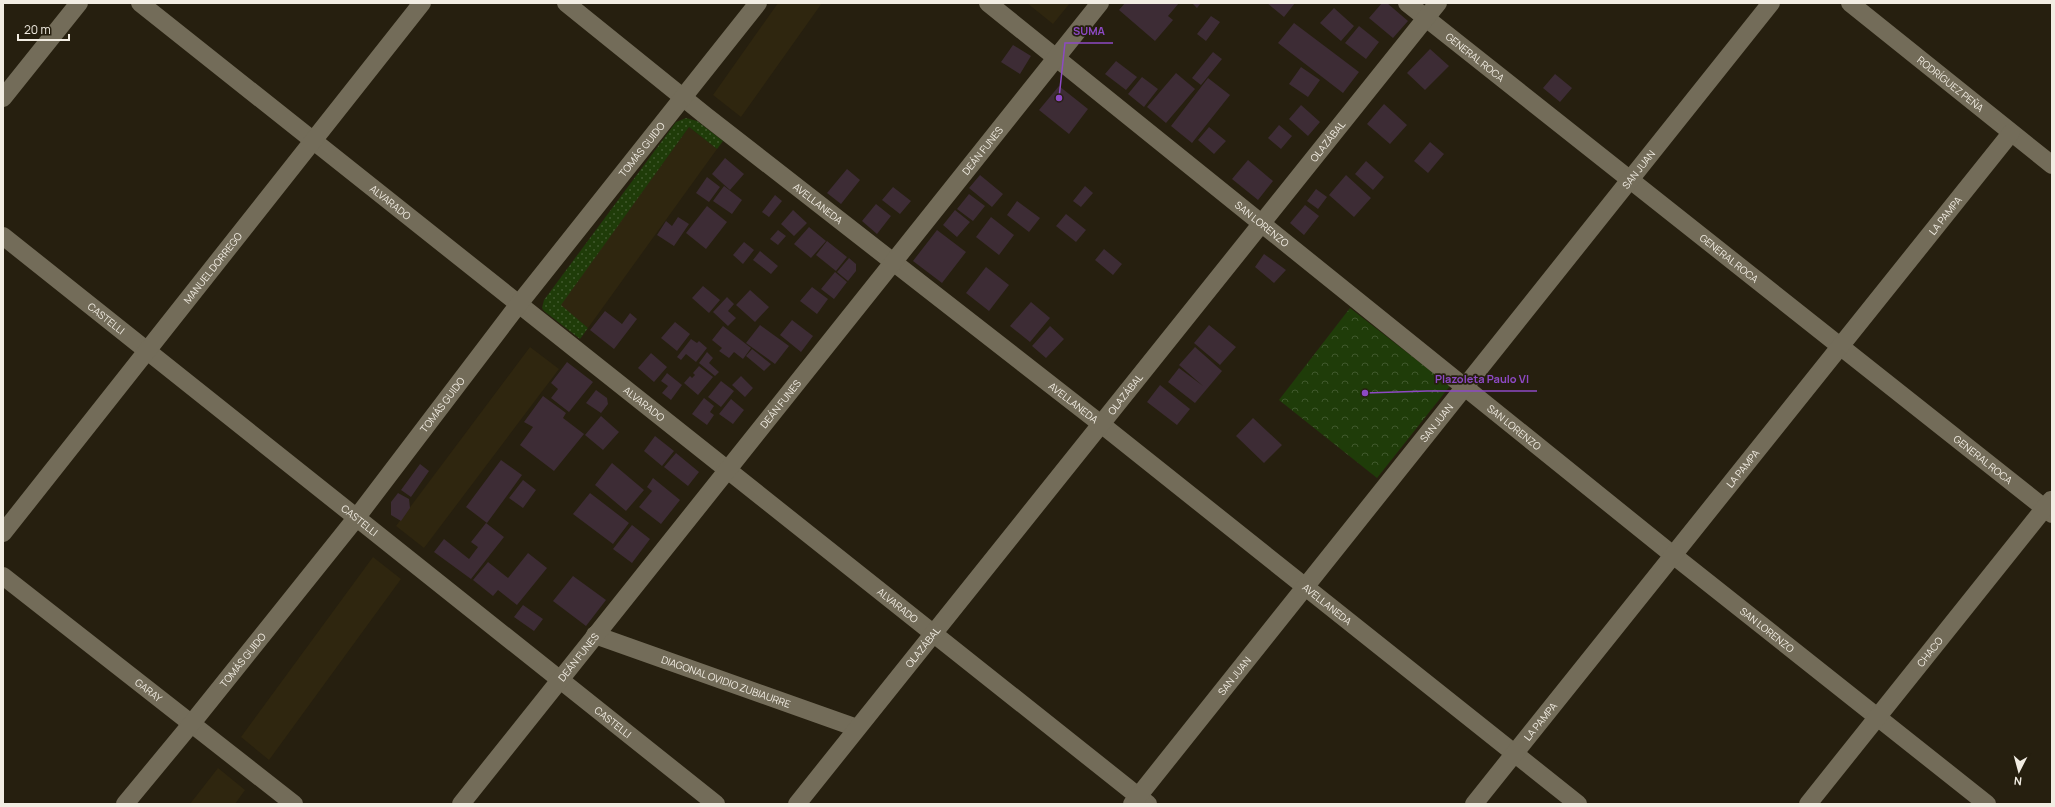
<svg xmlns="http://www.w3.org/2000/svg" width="2055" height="807" font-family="Manrope,sans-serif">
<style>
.built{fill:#2f260f}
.grass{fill:url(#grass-dots)}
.park{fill:url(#park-crowns)}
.building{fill:#3d2c35}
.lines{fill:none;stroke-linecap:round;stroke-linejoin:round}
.minor{stroke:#736c59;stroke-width:18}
.labels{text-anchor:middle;stroke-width:3.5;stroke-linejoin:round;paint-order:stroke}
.street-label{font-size:10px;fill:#f2ede3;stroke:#261f0f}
.leader{fill:none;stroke:#8d49c4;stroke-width:1.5}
.callout-dot{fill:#8d49c4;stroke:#261f0f;stroke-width:1.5}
.callout-label{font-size:11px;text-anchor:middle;font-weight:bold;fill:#8d49c4;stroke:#261f0f;stroke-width:3.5;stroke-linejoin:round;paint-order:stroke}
</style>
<defs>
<pattern id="grass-dots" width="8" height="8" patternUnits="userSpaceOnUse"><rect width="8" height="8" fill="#1f3c09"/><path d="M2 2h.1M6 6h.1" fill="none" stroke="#40582d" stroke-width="1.8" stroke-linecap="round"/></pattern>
<pattern id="park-crowns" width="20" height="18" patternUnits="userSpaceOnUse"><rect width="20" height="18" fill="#1f3c09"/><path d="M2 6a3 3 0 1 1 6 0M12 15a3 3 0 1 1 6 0" fill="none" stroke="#40582d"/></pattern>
</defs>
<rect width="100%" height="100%" fill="#261f0f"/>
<path class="built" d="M778 3H822L741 117 713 95Z
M1027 3H1070L1053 24Z
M689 127 717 149 588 328 560 305Z
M530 347 559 369 424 548 396 526Z
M373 557 401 579 269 760 241 737Z
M218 768 245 790 235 804H190Z"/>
<path class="grass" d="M686 118 697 121 723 141 717 149 689 127 561 305 588 328 580 339 544 311 542 308 544 300 676 122Z"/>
<path class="park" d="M1350 308 1450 386 1377 478 1279 400Z"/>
<path class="building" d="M1125 3H1179L1168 16 1173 20 1155 41 1119 10Z
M1192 3H1201L1197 8Z
M1267 3H1295L1284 17Z
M1382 3H1387L1408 21 1393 38 1369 18Z
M1334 8 1354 26 1341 41 1320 23Z
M1211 16 1220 22 1206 41 1197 34Z
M1294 23 1359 72 1343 93 1278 43Z
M1359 26 1379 42 1366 59 1345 43Z
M1013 45 1031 56 1020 74 1001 62Z
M1430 49 1449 66 1425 90 1407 73Z
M1213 52 1222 59 1201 85 1192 78Z
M1116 61 1137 77 1126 90 1105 74Z
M1301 67 1320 80 1308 97 1289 84Z
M1176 73 1195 89 1166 123 1147 107Z
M1555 74 1572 88 1560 102 1543 88Z
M1142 77 1158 89 1144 107 1128 94Z
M1208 78 1230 95 1192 143 1171 126Z
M1059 86 1088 109 1069 134 1039 110Z
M1384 104 1407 125 1390 144 1367 124Z
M1301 105 1320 122 1308 136 1289 119Z
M1279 125 1292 136 1281 149 1268 138Z
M1209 127 1226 141 1214 154 1198 140Z
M1430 142 1444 154 1428 173 1414 161Z
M725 158 744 174 730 190 712 174Z
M1248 160 1273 181 1258 200 1232 179Z
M1366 161 1384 177 1373 190 1355 174Z
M847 169 860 180 841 204 827 193Z
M980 175 1003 194 992 207 969 188Z
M1346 175 1371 198 1354 217 1329 195Z
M707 177 720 187 709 202 696 193Z
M724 186 742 200 732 214 713 201Z
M1085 186 1093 193 1081 207 1073 201Z
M893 187 911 201 900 214 882 200Z
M1316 189 1327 197 1318 209 1307 201Z
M969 194 985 206 973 221 957 209Z
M775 195 782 201 769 217 762 212Z
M1017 201 1040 218 1029 232 1007 215Z
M876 204 891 216 877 234 862 221Z
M1305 205 1319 216 1304 235 1290 223Z
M707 206 727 222 706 249 686 233Z
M793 210 807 223 794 236 781 224Z
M955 210 970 222 957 237 943 225Z
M1066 214 1086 230 1076 242 1056 226Z
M678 217 689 224 674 246 657 235 666 221 672 226Z
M991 217 1014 235 999 255 976 237Z
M809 227 826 241 811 258 794 244Z
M778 230 786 236 778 245 770 239Z
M937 230 966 252 942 283 913 261Z
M827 241 847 257 836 271 816 255Z
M744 242 754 250 743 264 733 255Z
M1104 249 1122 264 1113 275 1095 260Z
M760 251 778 266 771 274 753 260Z
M1264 254 1286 270 1274 283 1255 267Z
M849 258 856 264V271L848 281 837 272Z
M986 267 1009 285 989 311 966 293Z
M835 272 847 282 834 299 821 289Z
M703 286 720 300 709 313 692 298Z
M812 287 828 299 817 314 800 301Z
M750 290 769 307 755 322 736 305Z
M727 297 734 304 728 311 736 318 728 326 713 312Z
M1031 302 1050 318 1030 342 1010 326Z
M605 311 622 324 630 313 637 319 614 349 590 330Z
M792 320 813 336 801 352 780 335Z
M675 322 690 334 677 351 661 338Z
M760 325 789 346 775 364 746 343Z
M1209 325 1236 347 1220 365 1194 343Z
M723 326 751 348 743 359 734 352 729 358 719 351 722 348 712 340Z
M1050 326 1064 339 1046 358 1032 346Z
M691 339 697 343 699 341 707 348 696 362 686 354 681 360 677 357Z
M1195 347 1222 371 1195 403 1168 382 1179 368 1203 386 1179 365Z
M752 349 771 364 764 371 746 356Z
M707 352 713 358 709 363 719 372 715 376 699 363Z
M651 353 667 367 654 382 638 368Z
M567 362 593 382 569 412 551 398 558 389 551 383Z
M699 366 713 377 698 395 684 383 690 376 692 378 695 375 693 373Z
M667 373 682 385 671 400 662 393 668 386 661 381Z
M741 376 753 388 745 397 732 385Z
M721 381 734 391 721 407 708 397Z
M1160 385 1190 409 1177 425 1147 402Z
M596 390 607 398 608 404 601 413 586 403Z
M543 396 566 413 563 418 584 434 554 471 520 445 533 427 524 422Z
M704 398 714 406 710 412 714 415 707 425 692 414Z
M731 399 744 410 733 424 719 414Z
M601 416 619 432 603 450 585 435Z
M1253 418 1282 445 1264 463 1236 436Z
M655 436 674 451 662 466 644 451Z
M676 453 699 472 688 486 664 467Z
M501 460 522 475 487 523 466 507Z
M612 463 644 490 626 511 595 485Z
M420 464 429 471 411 497 401 490Z
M653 478 680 500 661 524 639 507 652 491 647 487Z
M523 480 536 490 523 508 509 498Z
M398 493 409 499 410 508 401 521 391 515V502Z
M590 493 629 523 613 544 573 514Z
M486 523 504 537 471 579 434 552 444 539 469 559 478 547 471 542Z
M632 525 650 539 632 563 613 549Z
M528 553 547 568 517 605 498 590 493 596 473 580 488 562 508 578Z
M573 576 606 600 586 626 553 601Z
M523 605 543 619 534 631 514 617Z"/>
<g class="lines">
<g class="minor">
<path id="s1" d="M140 3 1148 804"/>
<path id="s2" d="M566 3 706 116 1101 424 1578 804"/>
<path id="s3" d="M988 3 1673 555 1987 804"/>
<path id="s4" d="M1407 3 2052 514"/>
<path id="s5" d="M1850 3 2052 165"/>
<path d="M3 98 79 3"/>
<path id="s6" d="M3 236 716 804"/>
<path id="s7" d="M3 533 422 3"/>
<path id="s8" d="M3 576 294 804"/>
<path id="s9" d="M595 635 857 728"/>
<path id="s10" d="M125 804 192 723 357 517 518 305 758 3"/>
<path id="s11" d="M461 804 1100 3"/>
<path id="s12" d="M797 804 1438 3"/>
<path id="s13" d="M1132 804 1771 3"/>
<path id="s14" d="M1474 804 2011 133"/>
<path id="s15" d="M1808 804 2051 500"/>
</g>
</g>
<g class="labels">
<g class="street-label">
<text dy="4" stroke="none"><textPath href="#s4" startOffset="87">GENERAL ROCA</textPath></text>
<text dy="4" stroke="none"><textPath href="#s5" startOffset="129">RODRÍGUEZ PEÑA</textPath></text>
<text dy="4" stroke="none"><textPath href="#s12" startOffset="849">OLAZÁBAL</textPath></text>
<text dy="4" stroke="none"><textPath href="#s10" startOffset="834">TOMÁS GUIDO</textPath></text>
<text dy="4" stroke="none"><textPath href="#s11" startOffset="836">DEÁN FUNES</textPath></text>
<text dy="4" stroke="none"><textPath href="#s13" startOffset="812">SAN JUAN</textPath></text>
<text dy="4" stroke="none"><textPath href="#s1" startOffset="320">ALVARADO</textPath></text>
<text dy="4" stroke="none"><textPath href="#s2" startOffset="322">AVELLANEDA</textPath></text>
<text dy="4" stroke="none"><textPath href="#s14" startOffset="754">LA PAMPA</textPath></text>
<text dy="4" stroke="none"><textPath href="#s3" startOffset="352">SAN LORENZO</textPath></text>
<text dy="4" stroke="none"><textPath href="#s4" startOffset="411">GENERAL ROCA</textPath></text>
<text dy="4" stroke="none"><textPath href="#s7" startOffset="338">MANUEL DORREGO</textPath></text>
<text dy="4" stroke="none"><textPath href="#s6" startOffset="132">CASTELLI</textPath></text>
<text dy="4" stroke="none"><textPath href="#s12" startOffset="525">OLAZÁBAL</textPath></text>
<text dy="4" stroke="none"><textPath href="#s2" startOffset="646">AVELLANEDA</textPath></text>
<text dy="4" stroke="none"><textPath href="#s11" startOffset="512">DEÁN FUNES</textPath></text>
<text dy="4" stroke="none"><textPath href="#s10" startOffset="510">TOMÁS GUIDO</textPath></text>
<text dy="4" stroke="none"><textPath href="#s1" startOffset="644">ALVARADO</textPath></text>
<text dy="4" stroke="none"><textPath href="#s13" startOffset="488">SAN JUAN</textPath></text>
<text dy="4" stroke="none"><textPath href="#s3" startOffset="676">SAN LORENZO</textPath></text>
<text dy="4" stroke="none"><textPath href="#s4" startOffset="735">GENERAL ROCA</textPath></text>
<text dy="4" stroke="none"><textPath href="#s14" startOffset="430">LA PAMPA</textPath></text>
<text dy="4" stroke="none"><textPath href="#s6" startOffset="456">CASTELLI</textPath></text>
<text dy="4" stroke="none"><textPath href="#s2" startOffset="970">AVELLANEDA</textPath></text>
<text dy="4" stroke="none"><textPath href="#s1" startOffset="968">ALVARADO</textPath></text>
<text dy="4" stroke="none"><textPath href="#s3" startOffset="1000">SAN LORENZO</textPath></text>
<text dy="4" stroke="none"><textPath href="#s12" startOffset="201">OLAZÁBAL</textPath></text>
<text dy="4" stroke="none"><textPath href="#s15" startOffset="195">CHACO</textPath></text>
<text dy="4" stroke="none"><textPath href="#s11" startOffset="188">DEÁN FUNES</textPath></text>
<text dy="4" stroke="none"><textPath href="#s10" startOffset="186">TOMÁS GUIDO</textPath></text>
<text dy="4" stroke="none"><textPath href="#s13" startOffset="164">SAN JUAN</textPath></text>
<text dy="4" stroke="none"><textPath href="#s9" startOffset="139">DIAGONAL OVIDIO ZUBIAURRE</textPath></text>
<text dy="4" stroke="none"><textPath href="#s8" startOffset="185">GARAY</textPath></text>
<text dy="4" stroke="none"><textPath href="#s14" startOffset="106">LA PAMPA</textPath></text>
<text dy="4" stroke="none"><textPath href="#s6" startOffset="780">CASTELLI</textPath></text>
</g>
</g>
<path class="leader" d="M1059 98L1065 43H1113M1365 393L1427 391H1537"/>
<g class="callout-dot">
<circle cx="1059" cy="98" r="4"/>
<circle cx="1365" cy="393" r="4"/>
</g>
<g class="callout-label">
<text x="1089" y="35">SUMA</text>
<text x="1482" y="383">Plazoleta Paulo VI</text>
</g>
<rect width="2055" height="807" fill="none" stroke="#f2ede3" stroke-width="8"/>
<g transform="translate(2019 771) rotate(186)" stroke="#261f0f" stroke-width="3" paint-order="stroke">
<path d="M0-3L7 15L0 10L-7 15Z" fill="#f2ede3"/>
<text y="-6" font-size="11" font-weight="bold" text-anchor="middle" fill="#f2ede3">N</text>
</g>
<path d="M18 34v6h51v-6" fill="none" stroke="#f2ede3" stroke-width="2"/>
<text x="24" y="34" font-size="12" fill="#f2ede3" stroke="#261f0f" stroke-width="3" paint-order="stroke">20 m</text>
</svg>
